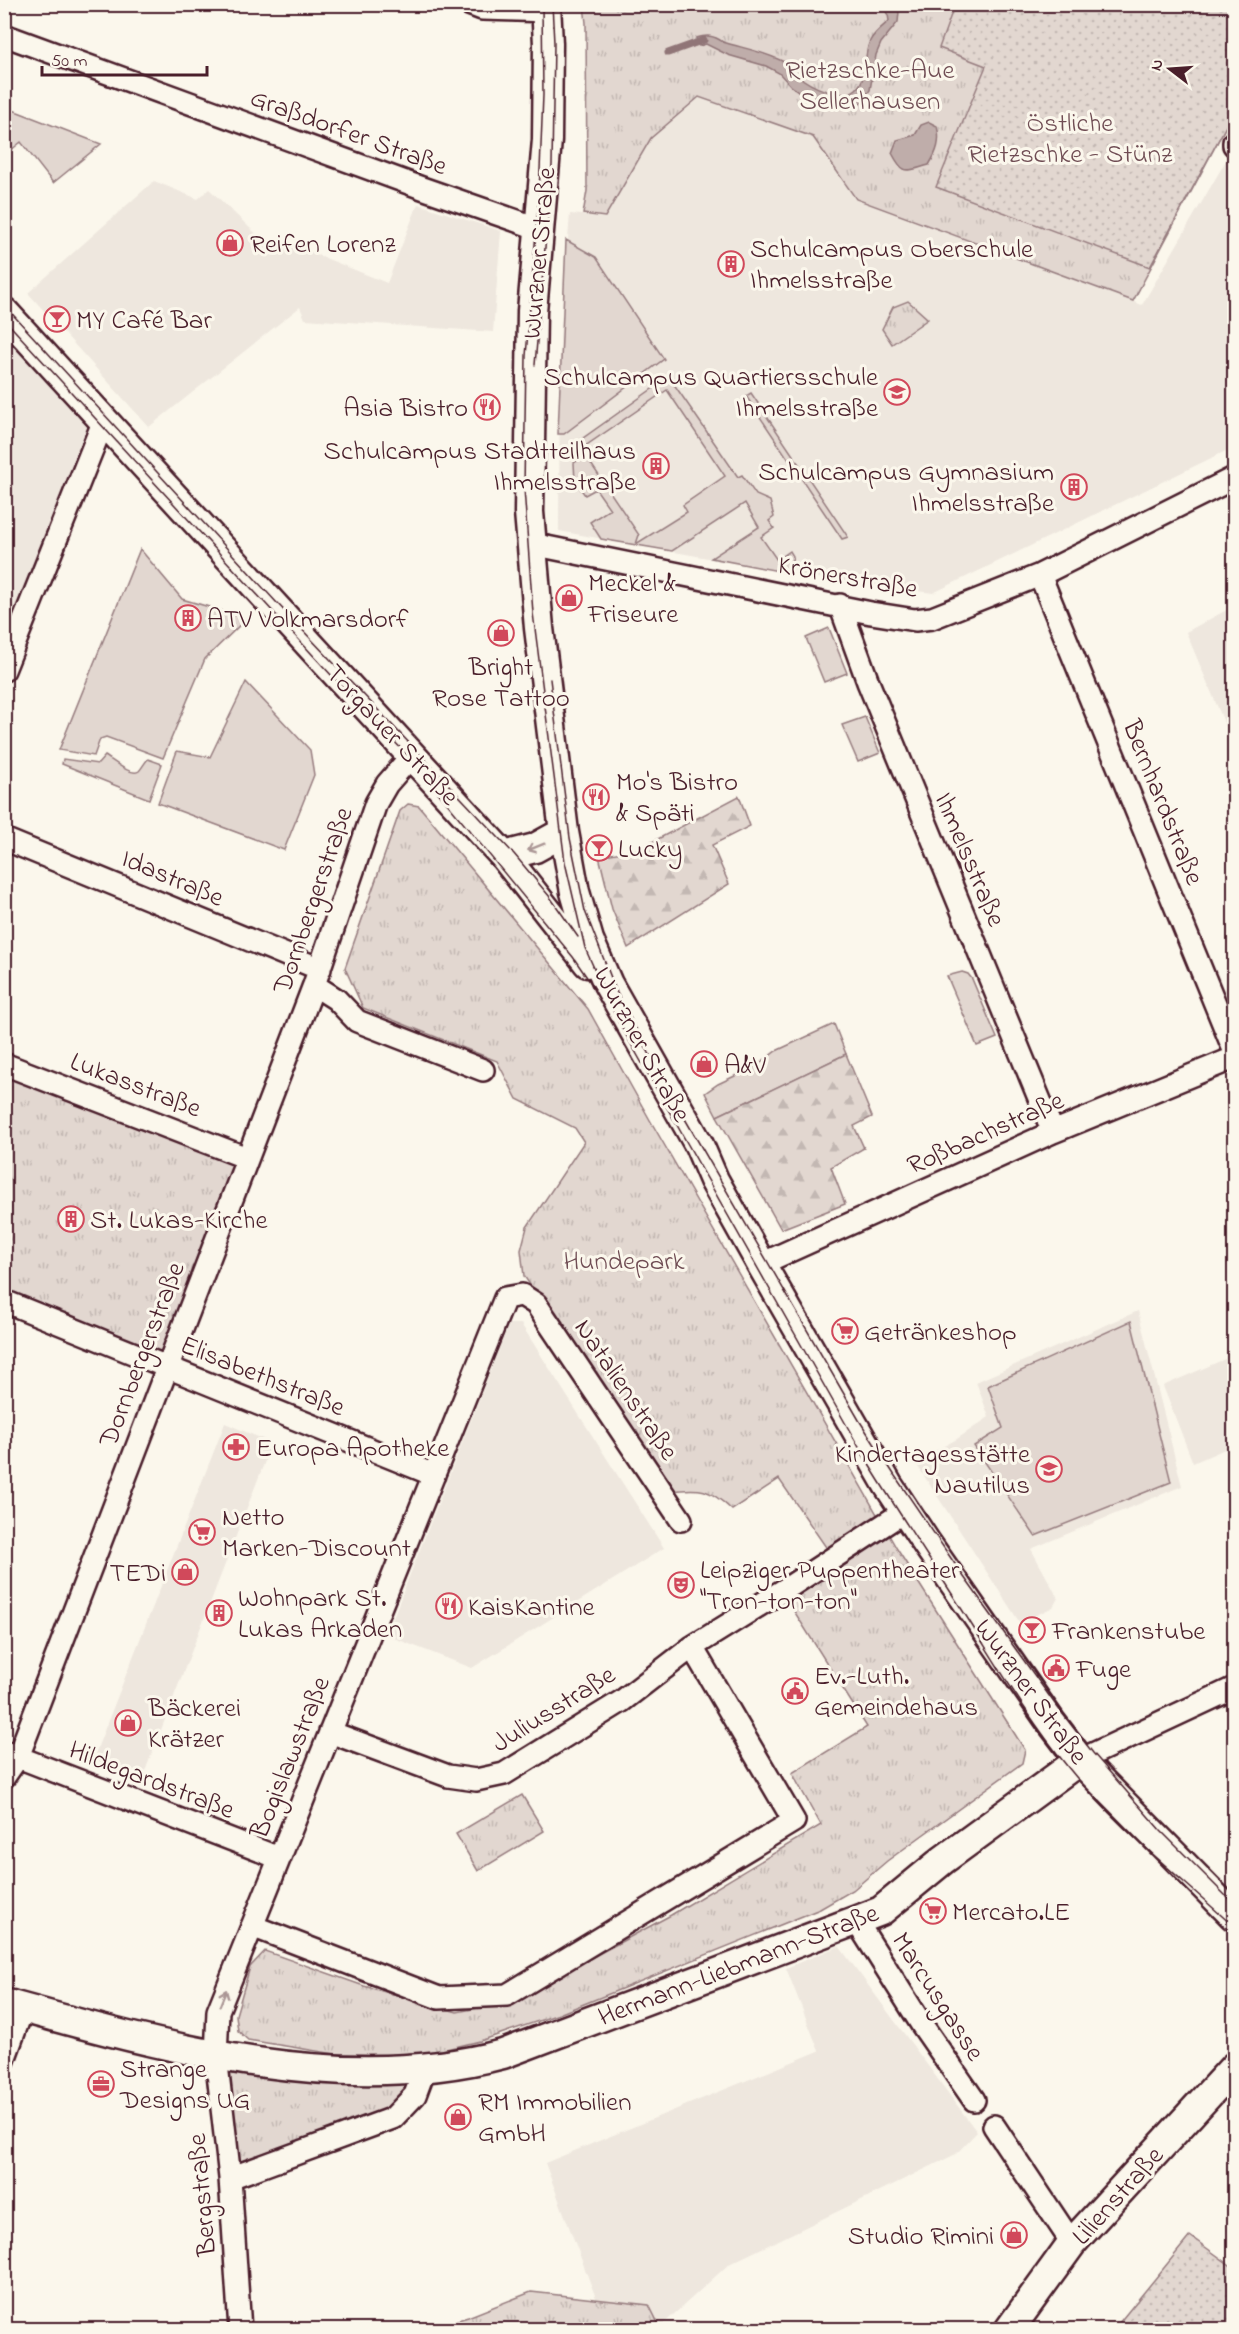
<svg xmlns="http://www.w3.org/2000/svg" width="1239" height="2334" font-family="'Indie Flower',sans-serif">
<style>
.built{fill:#eee7de}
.grass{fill:#e2d7d0;stroke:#967b7e;stroke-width:1.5;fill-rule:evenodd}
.forest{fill:url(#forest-firs);stroke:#967b7e;stroke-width:1.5}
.park{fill:url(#park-tufts);stroke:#967b7e;stroke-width:1.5}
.garden{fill:url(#garden-dots);stroke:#967b7e;stroke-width:1.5}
.water{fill:#bfadaa;stroke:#907477;stroke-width:1.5}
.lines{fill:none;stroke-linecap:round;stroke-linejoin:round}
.stream{stroke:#907477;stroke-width:7}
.street-casing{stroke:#4a1f2b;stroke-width:26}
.secondary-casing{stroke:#4a1f2b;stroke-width:33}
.street{stroke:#fbf7ec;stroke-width:21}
.secondary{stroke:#fbf7ec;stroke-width:28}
.tram{stroke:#4a1f2b;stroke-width:1.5}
.oneway{stroke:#ab9695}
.labels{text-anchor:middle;stroke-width:6;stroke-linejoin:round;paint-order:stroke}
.park-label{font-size:27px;fill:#704d54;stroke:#fbf7ec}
.street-label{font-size:27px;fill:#4a1f2b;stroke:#fbf7ec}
.poi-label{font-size:27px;fill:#4a1f2b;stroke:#fbf7ec;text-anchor:start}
</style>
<defs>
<pattern id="forest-firs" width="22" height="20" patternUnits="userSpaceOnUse" patternTransform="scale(1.5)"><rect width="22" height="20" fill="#e2d7d0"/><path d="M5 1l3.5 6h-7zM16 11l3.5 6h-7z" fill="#c3b8b3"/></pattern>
<pattern id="park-tufts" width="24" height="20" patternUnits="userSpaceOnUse" patternTransform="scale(1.5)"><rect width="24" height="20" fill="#e2d7d0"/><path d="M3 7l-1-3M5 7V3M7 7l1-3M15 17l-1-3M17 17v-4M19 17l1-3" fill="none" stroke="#c3b8b3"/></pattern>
<pattern id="garden-dots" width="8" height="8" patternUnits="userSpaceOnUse" patternTransform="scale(1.5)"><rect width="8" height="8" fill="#e2d7d0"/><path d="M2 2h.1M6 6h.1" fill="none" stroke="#c3b8b3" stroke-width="1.8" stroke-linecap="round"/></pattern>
</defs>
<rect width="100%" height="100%" fill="#fbf7ec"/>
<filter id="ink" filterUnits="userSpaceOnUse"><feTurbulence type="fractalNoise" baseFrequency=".0167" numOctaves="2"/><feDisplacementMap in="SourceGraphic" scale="12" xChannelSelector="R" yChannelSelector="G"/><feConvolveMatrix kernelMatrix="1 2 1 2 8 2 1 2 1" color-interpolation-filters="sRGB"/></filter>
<g filter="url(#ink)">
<path class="built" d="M699 97 813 137 856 199 1142 305 1228 157 1234 163V447L933 593 824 579 559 531 560 337 570 214 605 217 651 138Z
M154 181 198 199 209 189 275 252 273 249 276 238 387 283 418 204 501 231 493 332 305 319 300 307 149 427 28 293Z
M5 312 104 420 5 670Z
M1234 606V746L1186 632Z
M1138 1311 1182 1486 1031 1549 1058 1598 1053 1607 1020 1623 915 1462 957 1439 989 1417 976 1382Z
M509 1324H521L664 1548 472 1668 386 1635Z
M1234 1355V1445L1193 1463 1163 1386Z
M225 1423 272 1443 142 1779 93 1759Z
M839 1946 977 2132 956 2154 729 2264 660 2327 648 2305 599 2306 545 2163 819 2051 786 1968Z"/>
<path class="grass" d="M5 107 101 144 53 183 21 142 5 155Z
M566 240 596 257 664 359 564 434H558Z
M669 377 738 477 742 475 756 495 770 501 774 517 769 521 774 528 761 537 777 560 790 551 793 556 789 573 711 558 759 527 745 503 672 551 601 539 590 522 610 509 596 489 585 495 575 481 574 463 577 461 569 448ZM667 390 725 476 683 505 687 512 636 544 639 535 581 449Z
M751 393 848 537 842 539 746 396Z
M140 549 182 599 240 616 245 620 205 659 163 758 106 737 100 739 94 756 59 750Z
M829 628 847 673 824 682 806 638Z
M246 682 310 750 314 775 284 850 158 803 177 751 210 757Z
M865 717 880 753 858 762 842 725Z
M105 756C112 760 132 777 139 771 142 768 144 763 148 759L162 764 149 799 62 764 63 759 98 764Z
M962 972 968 974 972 979 997 1038 977 1046 947 976Z
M834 1024 846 1054 717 1116 705 1093 718 1084 756 1066 776 1051Z
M1131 1321 1171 1482 1035 1536 974 1446 1003 1428 988 1386Z"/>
<path class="forest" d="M739 796 750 826 712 845 729 884 628 948 612 909 599 856 639 849Z
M846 1054 872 1117 854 1126 864 1148 831 1167 845 1204 781 1229 717 1116Z"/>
<path class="park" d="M584 5H1234V111L1133 301 856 199 813 137 699 97 651 138 605 217 583 214 587 191 586 23Z
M908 301 928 319 892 344 882 329 893 307Z
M408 804 419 806 588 1009 650 1120 897 1549 1025 1750 1022 1763 887 1861 853 1890 820 1909 559 2014 480 2041 421 2055 335 2054 248 2040 238 2031 236 2015 250 1967 265 1951 364 1986 457 2012 509 2002 671 1915 821 1825 792 1773 867 1727 787 1600 839 1566 779 1479 732 1510C709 1488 701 1487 670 1491L524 1276 521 1250 527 1227 584 1142 575 1128 517 1099 497 1061 363 1008 345 968 400 811Z
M4 1064 247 1158 166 1368 5 1301Z
M522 1795 544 1831 478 1871 456 1834Z
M216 2056 425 2068 393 2118 230 2178Z
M531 2292 649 2305 661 2329H428L468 2317Z"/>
<path class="garden" d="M947 5H1234V111L1150 267 936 187 986 66 939 48 952 12 945 9Z
M1190 2236 1234 2268V2329H1114Z"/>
<path class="water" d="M882 5H895L899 12 898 22 881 43 876 55 870 90 860 104 842 108 821 103 801 93 791 86 779 73 766 66 728 55 706 44 699 46 696 38C707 35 713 35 723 42 742 48 766 52 784 62 790 64 792 71 797 75 809 85 841 102 856 89 870 75 862 57 870 41 874 33 882 27 889 21L888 15Z
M929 122 937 126C941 141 937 152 929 165 906 171 904 176 892 153L897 140 915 135 921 125Z"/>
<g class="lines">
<path class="stream" d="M668 53 704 40"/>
<g class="street-casing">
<path id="street" d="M469 4 482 9 547 11
M4 35 422 188 540 229
M1234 142V145
M532 544 871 613 915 620 932 618 1040 575 1234 478
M1040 575 1234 1050
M840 605 868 682 1053 1132
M4 670 104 420
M4 839 320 969
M314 985 336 999 357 1021 483 1070
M4 1064 247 1158
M761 1264 1053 1132 1234 1058
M4 1301 434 1475
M330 1732 448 1776 476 1780 504 1774 622 1701 692 1647 792 1585 905 1511
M5 1752 279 1858
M1080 1760 1234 1688
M4 1777 18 1757 314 985 376 803 387 784 413 754
M857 1922 922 2025 974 2100
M252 1926 439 1998 507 1995 794 1821 692 1647
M4 2060 23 2008
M994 2126 1072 2243
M230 2178 393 2118 415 2095 425 2068
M240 2330 230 2178 216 2056 218 2011 505 1298 522 1295 536 1304 681 1520"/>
</g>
<g class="secondary-casing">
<path id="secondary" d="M546 4 548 44 547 140 532 311 529 512 539 628 564 832 575 892 589 940 608 984 699 1145 714 1180 761 1264 888 1485 927 1544 1051 1722 1080 1760 1234 1916
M4 312 504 856 588 963
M504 856 535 848 564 832
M4 2003C164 2047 338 2097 503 2054L881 1911 943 1860 1080 1760
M1009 2330 1072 2243 1234 2067"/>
</g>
<use href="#street" class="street"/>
<use href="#secondary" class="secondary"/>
<path class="tram" d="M542 4 543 95 539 195 526 356 524 488 528 544 533 613 565 862 585 948 617 1019 865 1458C896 1509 929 1558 961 1608 995 1661 1027 1717 1067 1766 1115 1826 1178 1875 1234 1927
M4 305 277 603 514 854 550 897 578 937
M4 319 333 677 410 758 573 957 595 989
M535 365 552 165 554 43 552 4
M550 679 570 838 585 911 617 993 673 1098 859 1420 895 1476 959 1570 1055 1704 1093 1753 1161 1831 1234 1904"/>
</g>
<defs><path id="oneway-shaft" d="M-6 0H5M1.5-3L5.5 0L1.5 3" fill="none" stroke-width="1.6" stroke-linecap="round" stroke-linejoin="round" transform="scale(1.5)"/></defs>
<g class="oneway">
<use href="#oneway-shaft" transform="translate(536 847) rotate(158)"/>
<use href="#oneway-shaft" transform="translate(223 1998) rotate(-68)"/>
</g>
</g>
<defs>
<g id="shop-ring" transform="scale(1.35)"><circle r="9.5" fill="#fbf7ec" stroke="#d1495b" stroke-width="1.5"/><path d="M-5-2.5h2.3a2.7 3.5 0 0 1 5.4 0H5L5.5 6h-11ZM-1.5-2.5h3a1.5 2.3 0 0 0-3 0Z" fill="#d1495b"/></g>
<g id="building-ring" transform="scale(1.35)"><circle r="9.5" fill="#fbf7ec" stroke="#d1495b" stroke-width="1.5"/><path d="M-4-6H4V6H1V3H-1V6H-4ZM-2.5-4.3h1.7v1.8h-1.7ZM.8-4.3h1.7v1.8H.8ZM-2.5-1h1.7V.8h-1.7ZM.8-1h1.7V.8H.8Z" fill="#d1495b"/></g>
<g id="bar-ring" transform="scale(1.35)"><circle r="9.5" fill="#fbf7ec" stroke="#d1495b" stroke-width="1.5"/><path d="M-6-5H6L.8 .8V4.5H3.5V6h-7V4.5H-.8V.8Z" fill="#d1495b"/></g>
<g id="school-ring" transform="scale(1.35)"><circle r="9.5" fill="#fbf7ec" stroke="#d1495b" stroke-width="1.5"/><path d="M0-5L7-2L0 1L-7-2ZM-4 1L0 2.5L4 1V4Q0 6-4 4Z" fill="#d1495b"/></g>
<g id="restaurant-ring" transform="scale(1.35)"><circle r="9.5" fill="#fbf7ec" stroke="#d1495b" stroke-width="1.5"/><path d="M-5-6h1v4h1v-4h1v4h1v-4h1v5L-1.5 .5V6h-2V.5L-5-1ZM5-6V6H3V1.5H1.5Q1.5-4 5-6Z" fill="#d1495b"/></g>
<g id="supermarket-ring" transform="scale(1.35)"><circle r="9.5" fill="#fbf7ec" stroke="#d1495b" stroke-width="1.5"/><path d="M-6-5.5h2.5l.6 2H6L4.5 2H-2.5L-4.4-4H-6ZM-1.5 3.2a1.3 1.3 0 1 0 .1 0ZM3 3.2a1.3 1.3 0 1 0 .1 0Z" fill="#d1495b"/></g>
<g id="pharmacy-ring" transform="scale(1.35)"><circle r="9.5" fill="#fbf7ec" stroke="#d1495b" stroke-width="1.5"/><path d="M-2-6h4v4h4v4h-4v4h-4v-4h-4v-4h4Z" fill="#d1495b"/></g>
<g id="theatre-ring" transform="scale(1.35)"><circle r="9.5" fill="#fbf7ec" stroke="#d1495b" stroke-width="1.5"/><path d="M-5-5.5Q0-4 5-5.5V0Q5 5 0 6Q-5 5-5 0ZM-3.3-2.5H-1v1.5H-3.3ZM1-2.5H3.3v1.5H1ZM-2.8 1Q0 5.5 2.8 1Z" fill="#d1495b"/></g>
<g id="civic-ring" transform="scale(1.35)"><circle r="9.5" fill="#fbf7ec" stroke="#d1495b" stroke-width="1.5"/><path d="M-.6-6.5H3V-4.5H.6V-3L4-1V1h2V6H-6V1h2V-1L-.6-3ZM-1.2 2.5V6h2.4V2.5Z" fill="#d1495b"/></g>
<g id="office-ring" transform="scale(1.35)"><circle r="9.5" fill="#fbf7ec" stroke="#d1495b" stroke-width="1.5"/><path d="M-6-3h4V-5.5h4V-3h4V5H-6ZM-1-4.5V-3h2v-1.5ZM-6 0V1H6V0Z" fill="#d1495b"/></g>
</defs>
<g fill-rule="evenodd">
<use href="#shop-ring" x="230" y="243"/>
<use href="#building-ring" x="731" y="264"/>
<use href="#bar-ring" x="57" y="319"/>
<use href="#school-ring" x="897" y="392"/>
<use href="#restaurant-ring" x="487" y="407"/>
<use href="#building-ring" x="656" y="466"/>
<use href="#building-ring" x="1074" y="487"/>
<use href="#shop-ring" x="569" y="598"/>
<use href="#building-ring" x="188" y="618"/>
<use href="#shop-ring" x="501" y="633"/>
<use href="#restaurant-ring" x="596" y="797"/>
<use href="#bar-ring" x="599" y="848"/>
<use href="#shop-ring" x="704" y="1064"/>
<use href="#building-ring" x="71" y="1219"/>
<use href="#supermarket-ring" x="845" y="1331"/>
<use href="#pharmacy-ring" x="236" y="1447"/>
<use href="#school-ring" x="1049" y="1469"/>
<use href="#supermarket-ring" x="202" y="1532"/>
<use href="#shop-ring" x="185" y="1572"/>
<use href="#theatre-ring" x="681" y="1585"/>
<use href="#restaurant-ring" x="449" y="1606"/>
<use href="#building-ring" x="219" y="1613"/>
<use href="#bar-ring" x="1032" y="1630"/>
<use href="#civic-ring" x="1056" y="1668"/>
<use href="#civic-ring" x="795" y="1691"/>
<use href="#shop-ring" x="128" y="1723"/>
<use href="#supermarket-ring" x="933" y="1911"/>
<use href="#office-ring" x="101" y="2084"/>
<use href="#shop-ring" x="458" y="2117"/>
<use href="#shop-ring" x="1014" y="2235"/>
</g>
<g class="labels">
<g class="park-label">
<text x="870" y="78">Rietzschke-Aue<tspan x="870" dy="31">Sellerhausen</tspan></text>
<text x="1070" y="131">Östliche<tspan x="1070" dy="31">Rietzschke - Stünz</tspan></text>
<text x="624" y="1269">Hundepark</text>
</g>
<g class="street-label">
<text transform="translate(349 131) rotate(20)" y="9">Graßdorfer Straße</text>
<text transform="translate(538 253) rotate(-85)" y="9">Wurzner Straße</text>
<text transform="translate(848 576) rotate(10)" y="9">Krönerstraße</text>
<text transform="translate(393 734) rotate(47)" y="9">Torgauer Straße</text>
<text transform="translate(1164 802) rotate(68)" y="9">Bernhardstraße</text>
<text transform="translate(971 859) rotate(67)" y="9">Ihmelsstraße</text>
<text transform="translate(173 877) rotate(23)" y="9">Idastraße</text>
<text transform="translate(312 900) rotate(-71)" y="9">Dornbergerstraße</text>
<text transform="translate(643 1044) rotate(61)" y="9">Wurzner Straße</text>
<text transform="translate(136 1084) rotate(21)" y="9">Lukasstraße</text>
<text transform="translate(985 1132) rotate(-24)" y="9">Roßbachstraße</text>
<text transform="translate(141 1354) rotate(-69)" y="9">Dornbergerstraße</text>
<text transform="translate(263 1375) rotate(22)" y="9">Elisabethstraße</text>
<text transform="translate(627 1389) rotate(56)" y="9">Natalienstraße</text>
<text transform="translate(1032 1691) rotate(54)" y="9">Wurzner Straße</text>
<text transform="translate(553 1708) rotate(-32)" y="9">Juliusstraße</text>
<text transform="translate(289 1757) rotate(-68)" y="9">Bogislawstraße</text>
<text transform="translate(152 1779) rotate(21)" y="9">Hildegardstraße</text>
<text transform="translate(738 1964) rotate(-21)" y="9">Hermann-Liebmann-Straße</text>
<text transform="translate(939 1996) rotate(57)" y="9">Marcusgasse</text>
<text transform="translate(201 2195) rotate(-95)" y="9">Bergstraße</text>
<text transform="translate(1117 2195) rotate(-48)" y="9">Lilienstraße</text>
</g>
<g class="poi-label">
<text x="250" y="252">Reifen Lorenz</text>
<text x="750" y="257">Schulcampus Oberschule<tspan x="750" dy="31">Ihmelsstraße</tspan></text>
<text x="76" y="328">MY Café Bar</text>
<text x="878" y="385" text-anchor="end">Schulcampus Quartiersschule<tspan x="878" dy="31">Ihmelsstraße</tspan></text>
<text x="468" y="416" text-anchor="end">Asia Bistro</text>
<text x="636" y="459" text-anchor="end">Schulcampus Stadtteilhaus<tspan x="636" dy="31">Ihmelsstraße</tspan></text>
<text x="1054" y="480" text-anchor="end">Schulcampus Gymnasium<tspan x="1054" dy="31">Ihmelsstraße</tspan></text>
<text x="588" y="591">Meckel &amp;<tspan x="588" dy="31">Friseure</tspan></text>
<text x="207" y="627">ATV Volkmarsdorf</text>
<text x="501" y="675" text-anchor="middle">Bright<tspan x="501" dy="31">Rose Tattoo</tspan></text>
<text x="616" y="790">Mo's Bistro<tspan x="616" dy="31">&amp; Späti</tspan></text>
<text x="618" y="857">Lucky</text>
<text x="724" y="1073">A&amp;V</text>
<text x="90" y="1228">St. Lukas-Kirche</text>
<text x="864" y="1340">Getränkeshop</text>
<text x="256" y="1456">Europa Apotheke</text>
<text x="1030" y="1462" text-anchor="end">Kindertagesstätte<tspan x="1030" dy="31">Nautilus</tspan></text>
<text x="222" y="1525">Netto<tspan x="222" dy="31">Marken-Discount</tspan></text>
<text x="700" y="1578">Leipziger Puppentheater<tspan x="700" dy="31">"Tron-ton-ton"</tspan></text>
<text x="166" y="1581" text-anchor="end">TEDi</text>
<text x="238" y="1606">Wohnpark St.<tspan x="238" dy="31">Lukas Arkaden</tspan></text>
<text x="468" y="1615">KaisKantine</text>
<text x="1052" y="1639">Frankenstube</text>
<text x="1076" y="1677">Fuge</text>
<text x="814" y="1684">Ev.-Luth.<tspan x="814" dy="31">Gemeindehaus</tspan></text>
<text x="148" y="1716">Bäckerei<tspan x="148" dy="31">Krätzer</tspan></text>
<text x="952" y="1920">Mercato.LE</text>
<text x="120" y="2077">Strange<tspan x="120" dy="31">Designs UG</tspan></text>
<text x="478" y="2110">RM Immobilien<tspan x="478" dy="31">GmbH</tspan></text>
<text x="994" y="2244" text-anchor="end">Studio Rimini</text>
</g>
</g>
<rect width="1239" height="2334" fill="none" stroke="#fbf7ec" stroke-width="24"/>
<rect x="12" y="12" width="1215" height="2310" fill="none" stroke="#4a1f2b" stroke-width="2" filter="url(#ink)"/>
<g transform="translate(1170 69) rotate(287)" stroke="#fbf7ec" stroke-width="4.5" paint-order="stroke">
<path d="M0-4.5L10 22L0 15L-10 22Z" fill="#4a1f2b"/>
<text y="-9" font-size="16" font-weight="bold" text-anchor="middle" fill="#4a1f2b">N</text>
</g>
<path d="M42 66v9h165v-9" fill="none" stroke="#4a1f2b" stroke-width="3"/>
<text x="51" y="66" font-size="18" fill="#4a1f2b" stroke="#fbf7ec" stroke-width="4.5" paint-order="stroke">50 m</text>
</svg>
